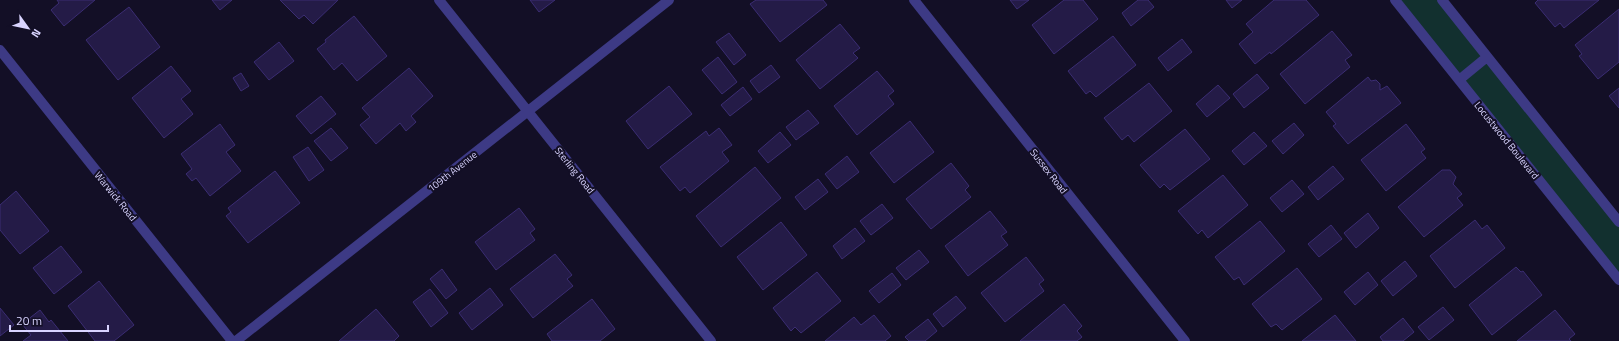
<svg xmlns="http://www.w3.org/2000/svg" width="1619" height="341" font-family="'Titillium Web',sans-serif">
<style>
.green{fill:#12302f}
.building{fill:#241b47;stroke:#3b2d73}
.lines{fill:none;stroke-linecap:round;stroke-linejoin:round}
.minor{stroke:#3d3a85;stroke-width:10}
.labels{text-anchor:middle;stroke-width:4;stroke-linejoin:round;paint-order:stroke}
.street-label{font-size:10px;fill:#d9d4ff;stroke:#130f26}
</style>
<rect width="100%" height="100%" fill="#130f26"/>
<path class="green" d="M1395 0H1442L1619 222V280Z"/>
<path class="building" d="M57 0H95L64 26 51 10 59 3Z
M212 0H232L220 10Z
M280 0H338L313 24 304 15 299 19Z
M530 0H555L539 12Z
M756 0H823L827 5 780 42 750 4Z
M1010 0H1029L1017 9Z
M1064 0H1083L1098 19 1054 54 1032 25Z
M1138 0H1148L1154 7 1131 26 1122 13Z
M1226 0H1242L1232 8Z
M1274 0H1306L1319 15 1271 54 1270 52 1255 64 1239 44 1253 32 1246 24Z
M1538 0H1599L1564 28 1560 23 1555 27 1535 3Z
M129 7 160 47 118 80 86 40Z
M1619 9V62L1598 79 1579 56 1582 54 1575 45Z
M354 16 387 56 357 81 342 63 334 70 317 49 326 42 325 40Z
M840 24 860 48 853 53 858 58 820 89 796 60Z
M1332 31 1352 55 1345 60 1350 67 1305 104 1280 74Z
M729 33 746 55 734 65 716 42Z
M1113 36 1136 65 1096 97 1090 91 1086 94 1068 71Z
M1182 39 1192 52 1168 71 1158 58Z
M279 42 294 61 269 80 254 62Z
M718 57 737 82 722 94 702 70Z
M771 65 780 77 759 93 750 81Z
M171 66 191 91 181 99 193 114 164 138 132 98Z
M409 68 433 96 411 116 416 122 406 131 400 123 376 144 360 125 370 117 362 108Z
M877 71 894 91 888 96 894 104 857 135 834 106Z
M241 73 249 86 241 91 233 78Z
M1257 74 1269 88 1244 108 1233 94Z
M1368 77 1371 81 1376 80 1380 84V90L1387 86 1401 103 1348 144 1333 126 1336 124 1326 112Z
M1149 83 1172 111 1134 142 1128 135 1122 140 1104 118Z
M1218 85 1230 98 1207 117 1196 104Z
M669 86 692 114 648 149 626 121Z
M743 87 752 99 730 116 721 105Z
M1619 88V108L1609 96Z
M321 96 336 114 311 134 296 116Z
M808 110 819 123 796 140 786 127Z
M910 121 934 152 894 183 870 153Z
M1294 123 1304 135 1283 154 1272 141Z
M220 124 235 145 226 152 241 171 210 196 196 178 192 181 186 174 192 169 181 154Z
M1406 124 1425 149 1421 152 1426 158 1386 191 1361 160Z
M331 128 348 148 331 161 314 141Z
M719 128 732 145 722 152 729 161 690 193 685 187 680 191 660 167 706 131 709 136Z
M1185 129 1210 159 1170 190 1164 184 1160 188 1140 165Z
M780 132 791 145 768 163 758 151Z
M1254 132 1267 146 1244 165 1232 151Z
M308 147 324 170 309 181 293 157Z
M847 156 859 172 837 189 825 174Z
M951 163 969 186 965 190 971 197 931 229 906 199Z
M1333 166 1344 179 1318 200 1308 187Z
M755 167 781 198 721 247 696 216Z
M1442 170H1450L1456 177 1453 184 1462 194 1457 198 1463 205 1424 237 1398 207Z
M275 171 300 203 248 243 226 216 231 212 228 208Z
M1223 175 1248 205 1208 238 1202 230 1198 234 1178 211Z
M818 179 828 192 805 210 795 197Z
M1292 180 1304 194 1282 212 1270 198Z
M16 191 49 231 20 254 0 230V205Z
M882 204 893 218 871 235 860 221Z
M519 208 535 229 530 233 535 240 496 270 475 242Z
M990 211 1007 232 1001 236 1008 245 968 276 945 246Z
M1368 213 1379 228 1356 248 1344 233Z
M1475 220 1482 229 1487 225 1505 248 1455 288 1430 256Z
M1260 221 1285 251 1244 285 1239 277 1234 280 1215 257Z
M781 222 807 255 763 290 737 257Z
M1331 225 1342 239 1319 257 1308 244Z
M855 228 865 241 842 259 833 246Z
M61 246 82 272 54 294 33 268Z
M919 250 929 262 906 280 896 268Z
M555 254 572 275 567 279 573 286 533 318 510 289Z
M1026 257 1044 280 1039 284 1044 291 1005 322 981 293Z
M1405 261 1417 276 1393 296 1381 281Z
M1516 267 1521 272 1523 271 1542 295 1492 335 1469 305Z
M1297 268 1322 299 1282 330 1276 324 1271 327 1252 304Z
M442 269 457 290 446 299 430 279Z
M817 272 841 301 801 333 795 327 791 331 773 308Z
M1368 272 1378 285 1355 305 1344 292Z
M892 273 901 285 879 303 869 291Z
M99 281 134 325 114 341H95L68 306Z
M490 288 503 305 472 330 459 313Z
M430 289 448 313 431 327 413 302Z
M956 296 966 308 943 327 933 314Z
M592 299 615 329 600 341H552L547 334Z
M1064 304 1082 326 1077 331 1082 337 1077 341H1020Z
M1443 307 1454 320 1429 340 1418 327Z
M0 308 14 325 0 336Z
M376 309 399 336 394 341H339Z
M40 310 49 322 51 320 68 341H23L31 335 22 324Z
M1555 310 1575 334 1569 339 1571 341H1517Z
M874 315 891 336 885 341H825L854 317 861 325Z
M1335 315 1356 341H1302Z
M1403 318 1414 332 1403 341H1383L1380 337Z
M928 319 937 331 925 341H909L905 337Z"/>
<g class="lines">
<path class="minor" d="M439 0 711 341
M914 0 1185 341
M1395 0 1619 280
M1442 0 1619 222
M0 50 232 341
M1459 80 1487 57
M236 341 669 0"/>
</g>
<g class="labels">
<g class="street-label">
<text transform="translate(1507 140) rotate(51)" y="4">Locustwood Boulevard</text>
<text transform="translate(575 170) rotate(51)" y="4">Sterling Road</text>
<text transform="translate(452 171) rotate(-38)" y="4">109th Avenue</text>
<text transform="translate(1049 171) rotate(52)" y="4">Sussex Road</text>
<text transform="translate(116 196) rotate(51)" y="4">Warwick Road</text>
</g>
</g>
<g transform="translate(28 28) rotate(123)" stroke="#130f26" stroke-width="3" paint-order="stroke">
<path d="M0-3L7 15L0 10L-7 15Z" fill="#d9d4ff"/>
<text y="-6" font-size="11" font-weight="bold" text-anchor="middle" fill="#d9d4ff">N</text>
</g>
<path d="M10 325v6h98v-6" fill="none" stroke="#d9d4ff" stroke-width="2"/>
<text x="16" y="325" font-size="12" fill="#d9d4ff" stroke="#130f26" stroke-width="3" paint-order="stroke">20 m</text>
</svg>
